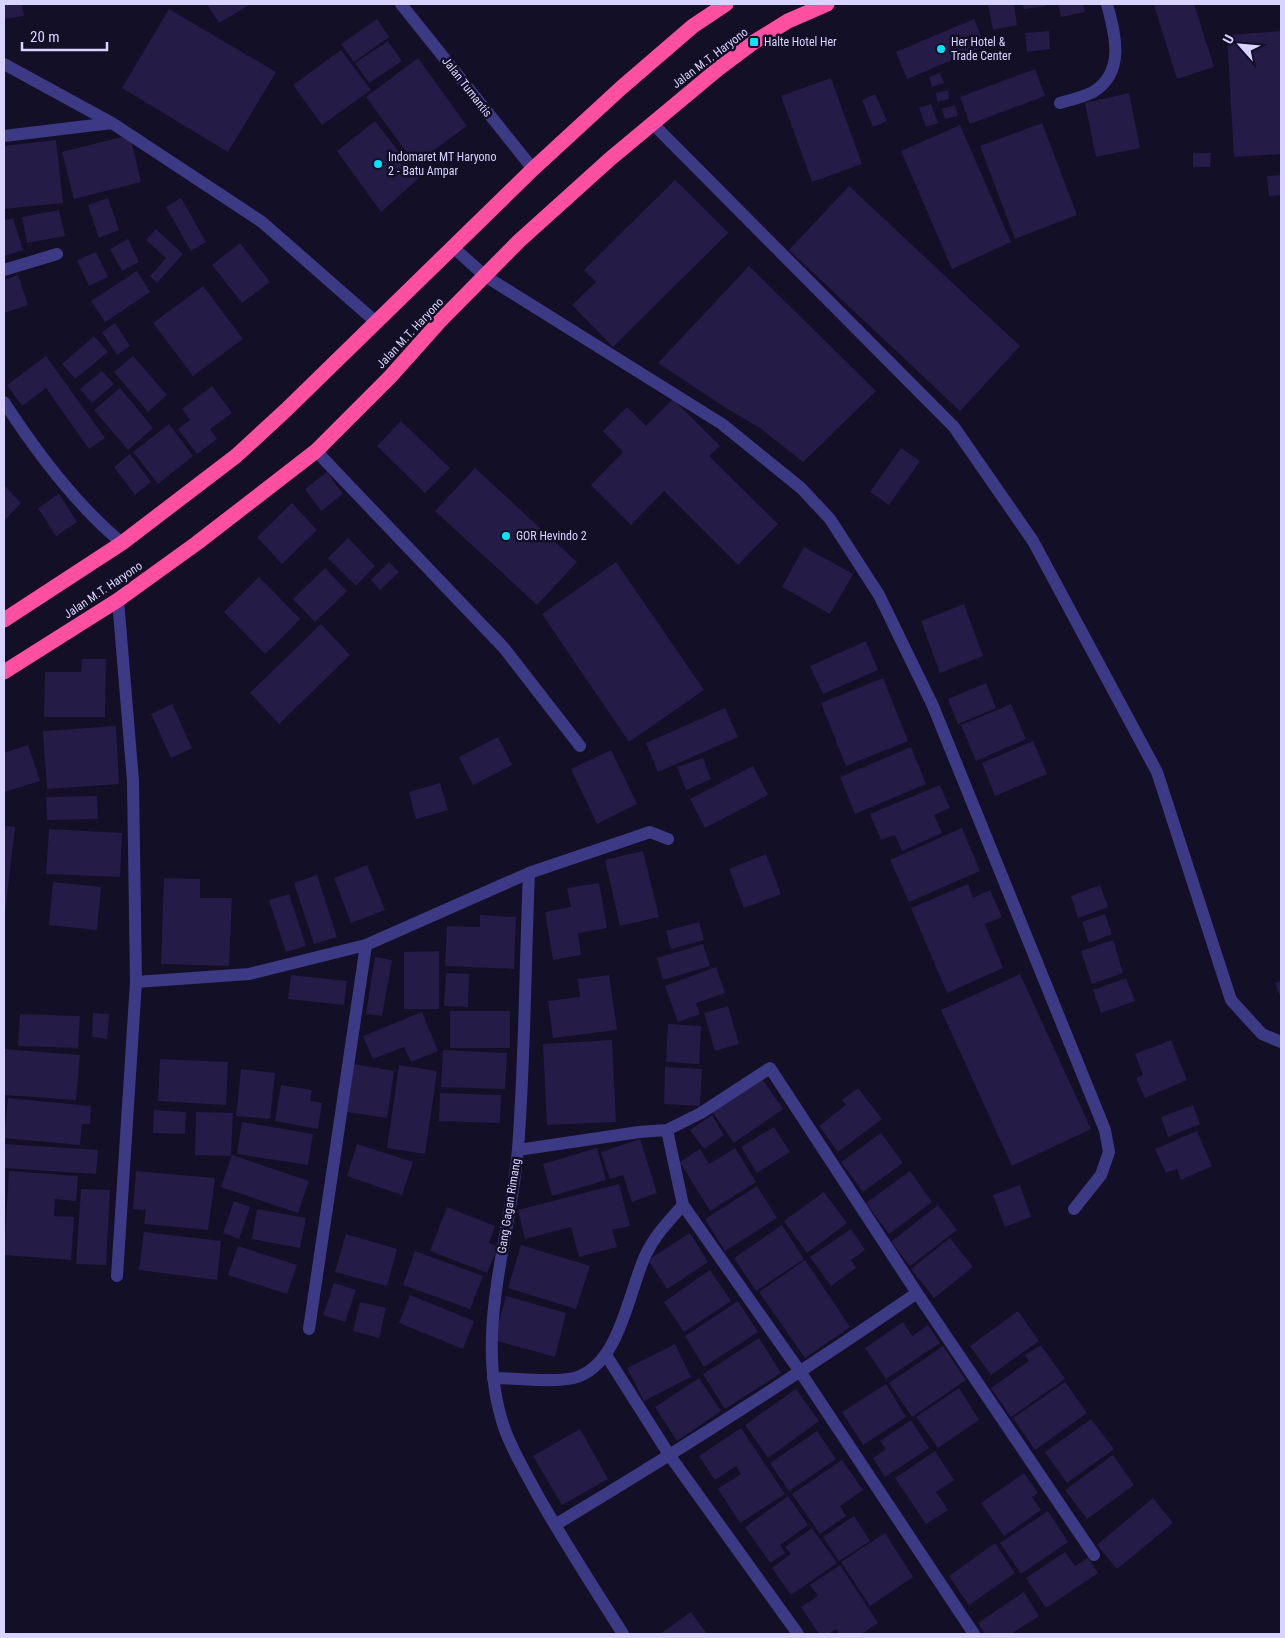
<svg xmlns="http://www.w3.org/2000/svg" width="1285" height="1638" font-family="'Roboto Condensed',sans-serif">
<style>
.building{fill:#241b47}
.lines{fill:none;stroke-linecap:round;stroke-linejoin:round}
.lane{stroke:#3d3a85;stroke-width:12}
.street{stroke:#3d3a85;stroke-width:12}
.highway{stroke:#ff4fa3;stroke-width:15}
.poi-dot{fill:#00e5ff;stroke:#130f26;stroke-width:2}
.labels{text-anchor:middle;stroke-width:5;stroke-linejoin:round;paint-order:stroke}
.poi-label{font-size:12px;fill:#d9d4ff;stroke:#130f26;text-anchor:start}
.street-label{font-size:12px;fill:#d9d4ff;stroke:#130f26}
</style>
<rect width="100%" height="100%" fill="#130f26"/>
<path class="building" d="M4 4H22L24 16 4 19Z
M207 4H251L219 23Z
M988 4H1014L1017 25 993 30Z
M1023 4H1045L1046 6 1024 9Z
M1058 4H1083L1085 12 1061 17Z
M1158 4H1194L1214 67 1177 79 1154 5Z
M169 9 276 72 228 152 122 88Z
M377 19 389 37 354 62 341 44Z
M974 19 985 46 907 79 896 52Z
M1049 31 1050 49 1027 52 1025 33Z
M1281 31V154L1234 157 1227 35Z
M388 41 402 61 369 83 355 63Z
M341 50 371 90 322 125 293 85Z
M418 58 467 126 415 164 366 97Z
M1035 69 1045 96 970 124 960 97Z
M940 73 944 83 932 87 929 77Z
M831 78 862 164 812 182 781 96Z
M948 90 949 99 937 102 936 93Z
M1129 93 1140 148 1096 157 1085 103Z
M875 94 887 121 873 127 862 100Z
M931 104 938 123 926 127 919 108Z
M955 105 958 116 945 119 942 109Z
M375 121 419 178 381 212 337 151Z
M1042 123 1077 215 1015 239 980 146Z
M960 125 1011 242 952 269 901 151Z
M130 135 141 182 74 199 62 152Z
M56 140 63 203 4 209V146Z
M1193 153H1211L1210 167H1193Z
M1281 175V195L1269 196 1267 176Z
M675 180 728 233 613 347 572 305 596 282 584 270Z
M849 186 1020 346 960 411 789 250Z
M108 198 119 230 99 238 88 205Z
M181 198 206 242 191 251 166 207Z
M59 210 65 236 27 243 22 217Z
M13 218 23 250 4 256V220Z
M156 229 183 254 157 283 150 276 166 258 146 240Z
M128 239 139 262 122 271 110 249Z
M240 243 270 282 242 303 212 265Z
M96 252 108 277 89 286 77 260Z
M749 266 876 391 803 462 760 428 726 408 658 363Z
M137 271 150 292 105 322 91 301Z
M18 275 28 305 4 313V280Z
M203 286 243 339 193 376 153 323Z
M115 323 130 346 117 355 102 332Z
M94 336 108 352 75 379 62 364Z
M46 356 105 438 89 449 46 388 22 406 7 385Z
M133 356 167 395 148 412 114 372Z
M102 371 114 384 92 403 80 389Z
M212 386 232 413 210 429 217 439 197 454 178 429 190 420 182 409Z
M120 388 153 428 128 450 94 410Z
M673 399 720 446 709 456 778 524 738 565 664 491 631 525 591 485 623 452 603 431 627 407 646 426Z
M401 421 450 468 425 493 377 446Z
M169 424 193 456 158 484 133 452Z
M901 448 920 461 889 505 870 492Z
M130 454 151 482 135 495 114 467Z
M475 468 577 562 537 605 435 511Z
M327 472 343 494 321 511 305 489Z
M4 485 21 503 4 521Z
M59 494 77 522 56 536 38 508Z
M292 503 317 530 282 564 257 537Z
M348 538 375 566 356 586 328 558Z
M804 547 853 574 830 614 782 587Z
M389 562 399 572 380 590 371 580Z
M616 562 704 690 629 742 542 614Z
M325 568 347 591 315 622 293 599Z
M259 577 300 619 265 654 224 612Z
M964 604 983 656 940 673 921 621Z
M321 624 350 655 279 724 250 693Z
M866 641 878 670 823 694 810 666Z
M82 659H106L105 717H44L45 672H81Z
M883 678 908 741 846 766 821 703Z
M986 683 996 708 958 724 948 699Z
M172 704 192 748 171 758 151 714Z
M1011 704 1026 739 976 761 961 725Z
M725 708 738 737 658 772 646 743Z
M116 726 119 784 47 789 43 731Z
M498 737 512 765 473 785 459 757Z
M1033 741 1047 774 995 796 982 763Z
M28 745 40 781 4 792V753Z
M911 747 926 784 855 814 840 777Z
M611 750 637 804 597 824 571 769Z
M703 758 711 779 686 790 677 767Z
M753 766 768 795 705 828 690 799Z
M440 783 448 810 416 819 409 792Z
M940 785 950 808 934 815 942 833 902 851 895 835 881 840 870 814Z
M97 796 98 819 47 820 46 797Z
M4 826 15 827 5 913H4Z
M962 828 980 871 909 902 890 860Z
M49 829 122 833 120 877 46 874Z
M643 851 659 917 620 926 605 860Z
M766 854 781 894 744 908 729 869Z
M367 865 385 910 351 923 334 878Z
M317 875 337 937 314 944 294 883Z
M164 878 200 879V898H232L229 966 161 964Z
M53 882 101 887 97 930 49 925Z
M599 883 607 928 578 933 581 955 553 960 545 912 571 907 567 888Z
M968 884 973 898 990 890 1002 917 985 924 1003 968 947 993 911 908Z
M1100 885 1108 907 1078 918 1071 896Z
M289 894 306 946 286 952 269 900Z
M1105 914 1112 934 1089 943 1082 922Z
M480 915 516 917 514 969 445 966 447 926 480 927Z
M699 922 704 940 671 949 666 931Z
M1113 940 1123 973 1092 984 1081 951Z
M703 944 710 966 663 980 657 958Z
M439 951V1009H404V952Z
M375 957 392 960 382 1016 366 1014Z
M716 967 725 993 696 1003 700 1014 678 1022 665 986Z
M446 973 469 974 468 1007 444 1006Z
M1020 974 1091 1129 1012 1166 941 1010Z
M291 975 347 981 344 1005 288 999Z
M609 975 617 1030 553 1038 548 1001 580 997 578 979Z
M1126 978 1135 1001 1101 1013 1093 990Z
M1281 981V999L1275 983Z
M728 1006 739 1044 715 1051 704 1013Z
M450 1011H510V1048H450Z
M422 1012 438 1051 411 1062 404 1047 373 1059 363 1036Z
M93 1013 109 1014 107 1039 92 1037Z
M20 1014 80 1016 78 1048 18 1046Z
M668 1024 701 1026 699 1064 666 1062Z
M612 1040 616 1122 547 1125 543 1044Z
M1171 1040 1187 1080 1145 1098 1136 1078 1143 1075 1135 1054Z
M4 1049 80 1055 76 1100 4 1095Z
M443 1050 507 1053 505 1089 441 1087Z
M160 1059 228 1062 226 1105 158 1101Z
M354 1064 394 1071 387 1118 347 1112Z
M399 1065 437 1071 425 1154 387 1148Z
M665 1067 702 1069 700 1106 664 1104Z
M241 1069 275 1073 270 1119 236 1116Z
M760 1076 783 1109 734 1143 711 1110Z
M281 1085 312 1090 310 1101 322 1103 318 1129 275 1121Z
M858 1088 882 1119 838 1152 819 1126 846 1105 842 1100Z
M440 1093 501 1095 500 1123 439 1121Z
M8 1098 91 1106 90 1124H82L80 1145 4 1138Z
M1193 1105 1200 1124 1168 1137 1161 1117Z
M154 1110 186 1112 185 1134 153 1133Z
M196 1112 233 1113 231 1156 195 1155Z
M712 1115 724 1135 704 1149 690 1130Z
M242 1122 313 1134 308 1165 237 1154Z
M774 1127 790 1152 757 1173 741 1147Z
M1197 1131 1212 1166 1181 1180 1177 1169 1166 1173 1155 1149Z
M881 1133 903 1163 863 1192 841 1162Z
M640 1139 657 1193 632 1202 623 1175 610 1179 601 1152Z
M4 1144 98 1150 96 1174 4 1168Z
M357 1144 413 1162 402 1195 347 1176Z
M597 1148 606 1180 552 1196 543 1164Z
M735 1148 756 1182 710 1211 680 1162 700 1149 709 1164Z
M232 1155 309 1181 298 1213 221 1187Z
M9 1171 78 1176 76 1201 55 1199 54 1216 74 1217 71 1260 4 1255Z
M136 1171 215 1178 208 1230 144 1224 146 1210 133 1209Z
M910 1171 932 1202 889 1234 866 1203Z
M619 1184 630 1226 612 1230 617 1247 579 1257 571 1227 525 1239 518 1210Z
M1020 1185 1031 1217 1005 1227 993 1195Z
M757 1186 777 1218 725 1251 705 1219Z
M81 1189 110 1190 106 1265 76 1264Z
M824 1192 847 1223 807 1253 784 1221Z
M234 1201 250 1207 239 1239 223 1233Z
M938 1205 957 1230 910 1266 891 1242Z
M447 1207 495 1226 489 1243 498 1247 487 1273 430 1251Z
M257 1209 306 1218 300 1248 252 1239Z
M782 1225 804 1259 756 1291 734 1258Z
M851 1229 865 1250 851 1260 856 1268 831 1286 810 1257Z
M144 1232 221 1241 217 1280 139 1270Z
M690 1233 708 1262 667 1289 648 1260Z
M346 1234 397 1249 387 1286 335 1272Z
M950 1238 973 1267 934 1298 911 1269Z
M521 1245 590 1266 576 1309 508 1288Z
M238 1246 297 1265 287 1294 228 1275Z
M415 1251 483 1276 470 1309 403 1285Z
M805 1260 850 1327 805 1358 759 1292Z
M710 1270 731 1301 684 1332 664 1302Z
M334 1283 356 1290 345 1322 323 1315Z
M410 1295 474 1321 463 1349 399 1323Z
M506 1296 566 1313 555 1357 494 1340Z
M738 1301 758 1332 704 1367 685 1336Z
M360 1302 386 1308 379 1338 353 1331Z
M1018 1311 1039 1341 991 1375 970 1346Z
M903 1322 912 1336 928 1325 940 1343 886 1379 865 1348Z
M759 1338 781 1373 725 1409 703 1374Z
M675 1344 691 1377 644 1401 627 1368Z
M1041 1345 1065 1379 1011 1417 991 1388 1029 1361 1025 1355Z
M943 1346 966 1380 912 1417 889 1383Z
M699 1378 721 1411 677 1441 655 1407Z
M1065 1382 1087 1413 1035 1450 1013 1418Z
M886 1384 906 1417 863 1445 842 1412Z
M959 1388 979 1420 938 1448 916 1417Z
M796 1389 819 1421 768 1458 745 1425Z
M1091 1419 1114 1449 1067 1483 1045 1452Z
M911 1420 929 1448 885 1477 873 1458 886 1449 880 1441Z
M741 1428 785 1494 740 1523 718 1489 741 1474 736 1466 715 1480 699 1456Z
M580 1429 608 1479 562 1505 533 1456Z
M817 1431 836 1459 789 1491 770 1463Z
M935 1451 954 1480 936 1492 948 1510 926 1524 895 1478Z
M1113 1455 1134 1485 1087 1519 1065 1490Z
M842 1460 863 1490 840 1506 846 1516 820 1534 792 1494Z
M1024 1473 1038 1493 1032 1497 1041 1510 1004 1536 981 1503Z
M788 1496 808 1525 780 1545 785 1553 770 1563 745 1527Z
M1153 1498 1173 1523 1117 1569 1097 1545Z
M1048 1511 1068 1542 1021 1574 1000 1543Z
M854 1516 870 1541 839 1561 823 1537Z
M812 1528 837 1563 791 1595 772 1568 791 1554 785 1547Z
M885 1533 913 1577 870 1606 841 1562Z
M995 1543 1015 1573 969 1605 949 1576Z
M1065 1552 1075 1566 1088 1558 1098 1573 1046 1608 1026 1578Z
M840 1565 878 1623 861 1634H840L836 1629 829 1634H819L801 1607 818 1596 810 1585Z
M1024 1592 1039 1616 1011 1634H985L978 1623Z
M691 1612 707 1634H660Z"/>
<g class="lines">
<path class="lane" d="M4 64 112 123 262 222 376 322
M652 123 954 427 1033 541 1157 772 1231 1000 1262 1034 1281 1042
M4 136 112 123
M4 270 57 254
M4 402C37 453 75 504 122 543
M529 873C525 965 525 1058 518 1149 510 1243 472 1337 505 1430 513 1452 526 1473 537 1494 564 1542 594 1588 623 1634"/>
<path class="street" d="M401 4 533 169
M1060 103C1070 100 1084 97 1093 92 1126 72 1115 34 1107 4
M454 248 485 276 722 424 801 488 830 519 879 595 933 706 1105 1130 1109 1152 1101 1175 1074 1209
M316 451 504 648 580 746
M136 982 249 974 366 945 529 873 650 832 668 839
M518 1150 639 1132 667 1130
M117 1276 136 982 133 781 118 600
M917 1293 1094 1555
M309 1329 366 945
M606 1355 670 1456 798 1634
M493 1378C517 1378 551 1383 574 1378 620 1366 628 1292 646 1254 655 1235 669 1221 683 1205
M555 1525C678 1451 799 1374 917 1293L770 1068 701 1113 667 1130 683 1205 801 1373 974 1634"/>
<path class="highway" d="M4 620 122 543 236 456 286 410 533 169 621 88 693 26 726 4
M4 672 118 600 197 543 316 451 390 377 440 321 519 241 610 159 718 69 754 42 788 21 827 4"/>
</g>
<g class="poi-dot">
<rect x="749" y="37" width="10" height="10" rx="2.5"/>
<circle cx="941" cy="49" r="5"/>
<circle cx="378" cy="164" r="5"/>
<circle cx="506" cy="536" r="5"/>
</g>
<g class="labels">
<g class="poi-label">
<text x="764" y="46">Halte Hotel Her</text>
<text x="951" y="46">Her Hotel &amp;<tspan x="951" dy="14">Trade Center</tspan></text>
<text x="388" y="161">Indomaret MT Haryono<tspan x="388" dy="14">2 - Batu Ampar</tspan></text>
<text x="516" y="540">GOR Hevindo 2</text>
</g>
<g class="street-label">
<text transform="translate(710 58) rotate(-37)" y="4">Jalan M.T. Haryono</text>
<text transform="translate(467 87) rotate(52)" y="4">Jalan Tumantis</text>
<text transform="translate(410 333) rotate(-47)" y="4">Jalan M.T. Haryono</text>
<text transform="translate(103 590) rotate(-34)" y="4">Jalan M.T. Haryono</text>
<text transform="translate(509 1206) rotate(-81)" y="4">Gang Gagan Rimang</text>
</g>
</g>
<rect width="1285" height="1638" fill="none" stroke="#d9d4ff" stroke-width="10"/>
<g transform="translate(1240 45) rotate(297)" stroke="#130f26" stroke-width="4" paint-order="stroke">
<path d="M0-4L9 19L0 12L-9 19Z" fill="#d9d4ff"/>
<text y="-8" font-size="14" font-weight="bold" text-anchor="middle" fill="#d9d4ff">U</text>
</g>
<path d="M22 42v8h85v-8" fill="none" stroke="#d9d4ff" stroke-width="2.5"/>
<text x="30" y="42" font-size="15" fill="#d9d4ff" stroke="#130f26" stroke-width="4" paint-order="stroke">20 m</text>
</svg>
